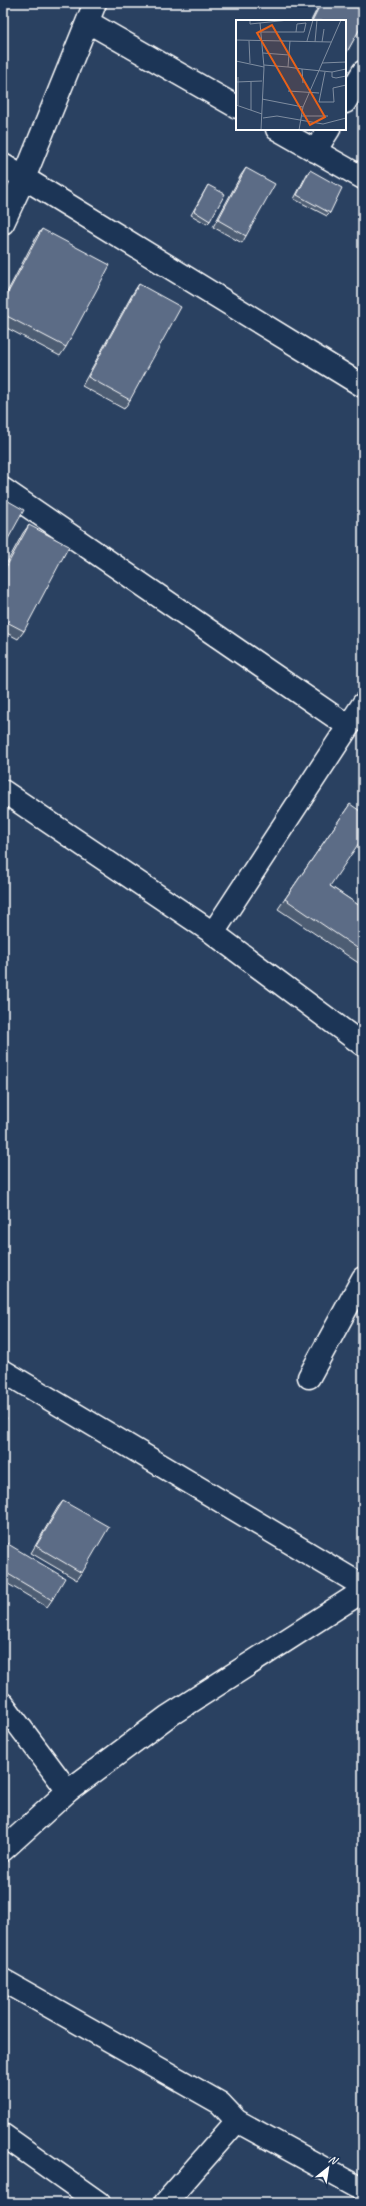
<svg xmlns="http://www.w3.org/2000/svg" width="366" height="2206" font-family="Caveat,sans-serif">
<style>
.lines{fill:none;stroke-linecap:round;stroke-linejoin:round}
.minor-casing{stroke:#fff;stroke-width:25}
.primary-casing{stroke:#fff;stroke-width:25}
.minor{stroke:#1d3557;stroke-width:22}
.primary{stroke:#1d3557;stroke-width:22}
.wall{fill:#4e5d73;stroke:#fff}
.building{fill:#5b6c86;stroke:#fff}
.inset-road{fill:none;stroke:#7f8da0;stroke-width:1}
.view{fill:#e96118;fill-opacity:0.15;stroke:#e96118;stroke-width:2}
.inset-edge{fill:none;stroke:#fff;stroke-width:2}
</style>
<rect width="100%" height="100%" fill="#2a4161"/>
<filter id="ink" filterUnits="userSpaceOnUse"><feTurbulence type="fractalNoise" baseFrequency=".025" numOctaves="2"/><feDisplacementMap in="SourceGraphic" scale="8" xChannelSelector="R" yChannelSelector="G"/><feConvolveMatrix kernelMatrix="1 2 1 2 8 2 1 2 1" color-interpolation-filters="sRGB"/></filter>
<g filter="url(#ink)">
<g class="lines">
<g class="minor-casing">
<path id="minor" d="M88 22 237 107
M345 102 363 72
M277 129 363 178
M315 151 329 129
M3 165 363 386
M3 223 24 178 95 3
M3 489 348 726
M3 791 213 933 363 704
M213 933 363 1045
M3 1371 363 1586
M309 1377 363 1278
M3 1704 68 1791
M3 1980 220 2103 237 2121 363 2190
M3 2135 99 2203
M165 2203 237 2121"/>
</g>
<g class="primary-casing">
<path id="primary" d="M3 1850 68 1791 167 1717 363 1591"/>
</g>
<use href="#minor" class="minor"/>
<use href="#primary" class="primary"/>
</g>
<path class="wall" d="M320 3H363V23L345 55V21H311Z
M246 168V236L242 243 213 227 241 175Z
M310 170 330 213 327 216 294 199 307 174Z
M208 185 210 221 207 224 191 215Z
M42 229 66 347 60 356 3 326V300L36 237Z
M139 284 130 400 124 409 82 386 133 293Z
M29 525 24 631 18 639 3 631V570L23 533Z
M350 804 330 886 363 908V966L278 909Z
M63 1501 82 1573 77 1580 31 1553 58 1507Z
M3 1541 52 1600 47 1607 3 1581Z"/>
<path class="building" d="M321 3H352L363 9V23L347 52 345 51V21H312Z
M358 3H363V6Z
M246 168 275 184 246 236 218 220Z
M310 170 342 188 330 213 297 195Z
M208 185 225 194 210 221 194 211Z
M42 229 110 265 66 347 3 314V302Z
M139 284 181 307 130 400 88 377Z
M3 498 24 510 3 548Z
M29 525 69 546 24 631 3 620V573Z
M350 804 363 813V837L330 886 363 908V952L285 899Z
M3 1415 7 1418 3 1424Z
M63 1501 109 1527 82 1573 36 1546Z
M3 1541 65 1578 52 1600 3 1571Z"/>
</g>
<g transform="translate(236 20)">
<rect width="110" height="110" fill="#2a4161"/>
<path class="inset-road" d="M14 0V4L53 0M24 3 28 47 25 110M25 12H60L61 4 70 3 68 12H60M0 20 95 22M13 21 14 43M71 21 77 0M79 22 81 0M86 22 88 9M27 33 53 35M0 41 28 47M86 43 110 42M28 45 52 47 54 21M52 47 66 49M89 52 83 82H98L97 68 110 65M96 52V57L100 58 110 56M0 62 26 61M15 62V90M67 63 66 49 96 52 110 49M52 71 83 73M26 79 67 87M0 85 26 94M2 85V57M66 96H92M27 98 41 96 87 104 110 98M63 110 67 87 105 0"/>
<path class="view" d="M36 5 89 97 74 105 21 13Z"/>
<rect width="110" height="110" class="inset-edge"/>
</g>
<rect width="366" height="2206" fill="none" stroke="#1d3557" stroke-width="16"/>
<rect x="8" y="8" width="350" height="2190" fill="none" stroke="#fff" stroke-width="1.5" filter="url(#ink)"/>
<g transform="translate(328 2168) rotate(30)" stroke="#1d3557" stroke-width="3" paint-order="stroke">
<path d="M0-3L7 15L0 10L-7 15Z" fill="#ffffff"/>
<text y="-6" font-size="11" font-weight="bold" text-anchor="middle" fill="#ffffff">N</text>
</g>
</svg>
